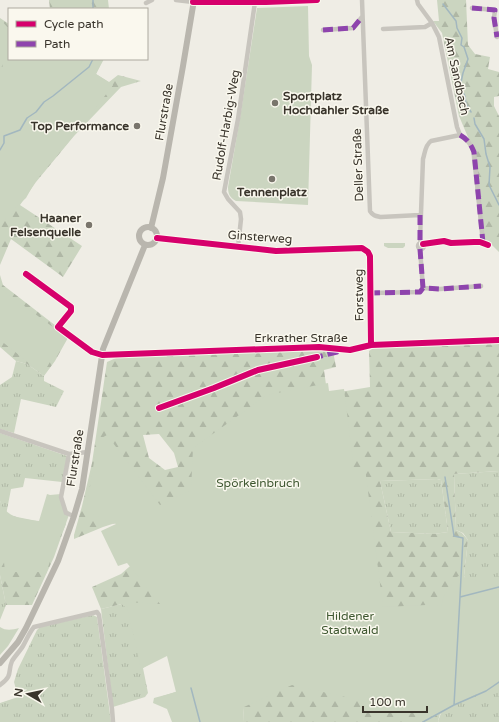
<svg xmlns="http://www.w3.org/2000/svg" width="499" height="722" font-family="'Varela Round',sans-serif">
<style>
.grass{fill:url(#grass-tufts)}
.forest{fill:url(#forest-firs);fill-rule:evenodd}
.park{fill:#cbd5c0}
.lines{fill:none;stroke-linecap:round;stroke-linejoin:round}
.stream{stroke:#a2b7bf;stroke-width:1.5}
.street{stroke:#c8c5be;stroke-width:4.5}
.secondary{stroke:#b9b6ae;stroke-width:6}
.quiet{stroke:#8e44ad;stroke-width:5;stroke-dasharray:10 5;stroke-linecap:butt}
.cycleway-casing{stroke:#faf8ee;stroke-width:8}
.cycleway{stroke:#d6006c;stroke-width:6}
.poi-dot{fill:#79756c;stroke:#faf8ee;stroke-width:1.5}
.labels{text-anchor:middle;stroke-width:3;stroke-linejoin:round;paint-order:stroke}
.street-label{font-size:12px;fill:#39342b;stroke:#faf8ee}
.poi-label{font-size:12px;font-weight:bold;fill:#39342b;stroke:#faf8ee;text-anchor:end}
.park-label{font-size:12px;fill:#3e5730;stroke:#faf8ee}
</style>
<defs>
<pattern id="grass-tufts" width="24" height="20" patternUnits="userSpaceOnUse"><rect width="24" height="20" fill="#cbd5c0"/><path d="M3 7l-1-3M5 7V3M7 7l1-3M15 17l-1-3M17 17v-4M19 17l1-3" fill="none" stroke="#afb7a5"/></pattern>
<pattern id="forest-firs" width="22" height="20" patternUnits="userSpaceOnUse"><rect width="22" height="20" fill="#cbd5c0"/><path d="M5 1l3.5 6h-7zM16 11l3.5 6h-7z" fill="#afb7a5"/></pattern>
</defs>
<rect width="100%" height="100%" fill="#efede5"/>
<path class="grass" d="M16 361 27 364 44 376V381L64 391 56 407 21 399 14 433 0 429V385L12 377Z
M0 433 67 456 62 482 25 478 23 487 11 489 6 515 0 501Z
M499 471V722H439L438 721 456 675 471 588 464 576 468 540 463 533 456 530 454 474Z
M437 479 441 480 448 532 434 534 391 532 380 481Z
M0 575 6 605 0 620Z
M122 604 241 658 244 722H174L163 696 190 687 177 647 143 668 148 693 145 697 113 707 101 609Z
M93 615 97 617 111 722H0V703L18 697 14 682 18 669 37 630 40 627Z"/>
<path class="forest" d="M49 0H108L109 9H50Z
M437 0H466L468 45 475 54 490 57 488 69 499 72V96L494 97V106L499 116V252L488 241 481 240 470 142 459 116 442 33 433 21H439Z
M0 18 9 24V59H104L96 74 109 82 118 75 141 81 121 87 74 136 36 182 20 205 82 246 63 277 11 239 0 265Z
M0 275 3 285 69 336 55 361 44 376 27 364 16 361 0 347Z
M499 344V471L454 474 456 530 462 533 468 540 464 576 471 588 456 675 454 709 440 714 438 721 439 722H244L241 658 197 631 170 648 122 604 101 609 92 587 121 574 137 560 153 511 103 527 74 539V535L82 506 92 463 107 362 116 358 143 355 333 351 336 367 324 370 327 392 346 391 370 387 369 351 375 347ZM159 434 174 453 178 467 165 470 149 458 143 435ZM437 479 441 480 448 532 434 534 391 532 380 481Z
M0 501 7 515 42 522 47 501 70 512 54 557 32 605H6L0 575Z"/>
<path class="park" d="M57 0H89L91 2 94 9H58Z
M308 6 309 56 312 65 308 205 236 201C230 198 228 194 228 187L240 118 257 8Z
M0 19 9 29V59H103L96 74 113 85 86 121 35 182 26 198 14 209 11 216 0 222V72L2 70 3 63 0 54Z
M384 243H405V246L403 248H388L384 246Z
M0 288 65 336 43 374 0 340Z
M328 383 329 391 344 389 353 461 351 467 365 468 383 607 426 605 441 606 444 596 458 576 498 586 499 587V682L496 685 452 706 434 717 292 685 244 707 242 717 243 722H172L167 709 153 703 154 698 176 692 167 656 141 669 126 602 160 604 127 563 118 566 101 531 116 524 86 512 95 455 97 444 96 441 107 435 160 505 191 490 193 448 267 395Z
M47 494 50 495 61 494 66 524 51 558 46 574 41 572H5L4 562 0 560V502C8 519 23 519 39 521Z
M0 627C6 631 12 630 19 628L8 646 0 655Z"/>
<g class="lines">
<path class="stream" d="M93 0V9
M443 4 456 21 457 28 462 38 461 45 464 47 468 59 463 73 460 87 465 96 466 104 471 112
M474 118 475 124 484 139 486 154 490 167 489 185 499 205
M0 150 4 143V136L20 130 27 118 36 112 44 102 53 96 89 67 93 59
M445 477 454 536 463 538 460 597 499 587
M191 688 200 722
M454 705 460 597
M423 722 454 705 486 691 499 682"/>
<path class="street" d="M176 0 193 2
M362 0 370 211C373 216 376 216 381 217L420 215
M417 0 418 4 432 23 439 37 457 127 460 135C467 139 471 144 474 152L483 243
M146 3 152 0
M472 8 495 10 494 18 497 37
M383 29 425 27 432 23
M323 30 353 28 362 17
M157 238 276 251 362 248 368 252 370 256 371 345
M420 240 423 159C425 153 425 145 431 141L460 135
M418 246a3 3 0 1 1 6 0a3 3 0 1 1-6 0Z
M451 243C463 243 477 239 488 245
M238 247 241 219 240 212 228 199 224 192 238 119 255 2
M420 249 423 288 440 289 481 286
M26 274 71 307V311L58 327 92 352 102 355 293 348 319 347 350 350 371 345 499 340
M370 293 420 292 423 288
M0 431 69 454
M74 516 66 513 61 497 69 454 88 452
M0 685C14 674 7 673 12 661 15 656 20 651 23 646 27 639 29 633 34 627L97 612 99 615 112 709 113 722"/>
<path class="secondary" d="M193 2H266L317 0
M139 236a9 9 0 1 1 18 0a9 9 0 1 1-18 0Z
M151 228 163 178 183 66 194 0
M0 663 18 642 26 628 58 561 74 516 82 489 103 349 145 245"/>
<path class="quiet" d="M472 8 495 10 494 18 497 37
M323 30 353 28 362 17
M460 135C467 139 471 144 474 152L483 243
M420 240V215
M420 249 423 288 440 289 481 286
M370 293 420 292 423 288
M313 358 337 352 338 351"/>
<g class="cycleway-casing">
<path id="cycleway" d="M193 2H266L317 0
M157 238 276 251 362 248 368 252 370 256 371 345
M423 244 444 241 451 243 474 242H480L488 245
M26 274 71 307V311L58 327 92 352 102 355 293 348 319 347 350 350 371 345 499 340
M159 408 214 388 258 370 317 357"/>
</g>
<use href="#cycleway" class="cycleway"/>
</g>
<g class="poi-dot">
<circle cx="275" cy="103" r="4"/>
<circle cx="137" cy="126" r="4"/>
<circle cx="272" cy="179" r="4"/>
<circle cx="89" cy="225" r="4"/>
</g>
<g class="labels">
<g class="street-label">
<text transform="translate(457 76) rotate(78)" y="4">Am Sandbach</text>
<text transform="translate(164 112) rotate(-80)" y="4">Flurstraße</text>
<text transform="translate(226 125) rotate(-80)" y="4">Rudolf-Harbig-Weg</text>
<text transform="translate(358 165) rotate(-92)" y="4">Deller Straße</text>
<text transform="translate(260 237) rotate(4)" y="4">Ginsterweg</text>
<text transform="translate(359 295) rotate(-91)" y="4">Forstweg</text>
<text x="301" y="342">Erkrather Straße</text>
<text transform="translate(75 458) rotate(-81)" y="4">Flurstraße</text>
</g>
<g class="poi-label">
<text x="283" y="100" text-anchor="start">Sportplatz<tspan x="283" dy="14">Hochdahler Straße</tspan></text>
<text x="129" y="130">Top Performance</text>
<text x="272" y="196" text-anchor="middle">Tennenplatz</text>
<text x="81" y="222">Haaner<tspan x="81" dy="14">Felsenquelle</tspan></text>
</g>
<g class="park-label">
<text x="258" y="487">Spörkelnbruch</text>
<text x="350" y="620">Hildener<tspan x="350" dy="14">Stadtwald</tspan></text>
</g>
</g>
<rect x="8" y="8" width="140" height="52" fill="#faf8ee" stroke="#adaaa0"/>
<rect x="16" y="21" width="20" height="6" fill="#d6006c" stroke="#adaaa0"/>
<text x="44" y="28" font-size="12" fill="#39342b">Cycle path</text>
<rect x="16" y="41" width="20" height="6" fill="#8e44ad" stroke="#adaaa0"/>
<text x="44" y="48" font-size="12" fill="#39342b">Path</text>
<g transform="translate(28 694) rotate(279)" stroke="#faf8ee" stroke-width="3" paint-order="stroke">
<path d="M0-3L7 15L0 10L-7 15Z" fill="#39342b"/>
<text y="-6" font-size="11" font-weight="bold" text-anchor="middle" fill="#39342b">N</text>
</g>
<path d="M363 706v6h64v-6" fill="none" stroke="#39342b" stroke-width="2"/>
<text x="369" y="706" font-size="12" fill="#39342b" stroke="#faf8ee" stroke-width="3" paint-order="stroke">100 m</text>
</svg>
